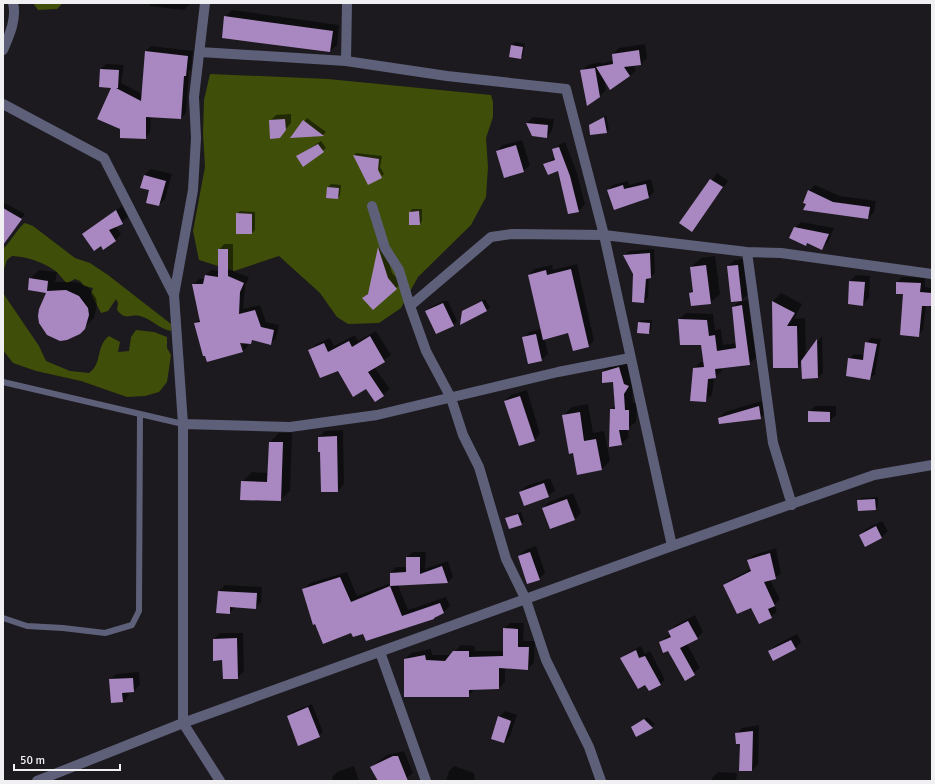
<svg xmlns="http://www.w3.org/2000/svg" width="935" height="784" font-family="Signika,sans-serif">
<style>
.forest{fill:#3f4e08}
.shadow{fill:#0007;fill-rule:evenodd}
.building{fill:#a988c2}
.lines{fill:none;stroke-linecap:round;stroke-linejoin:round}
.lane{stroke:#5e607a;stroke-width:6}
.street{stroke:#5e607a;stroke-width:10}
</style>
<rect width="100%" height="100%" fill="#1c1a1e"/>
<path class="forest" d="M33 3H63L57 9 38 10Z
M210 74 328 79 491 95 493 102V117L486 138 488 167 486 197 471 225 418 277 401 308 379 323 348 324 337 317 320 293 279 256 234 271 199 260 193 231 205 167 203 133 204 100Z
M25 223 33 226 75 258 90 263 108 275 171 324V331C159 329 150 318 140 316 129 314 126 321 117 310L118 303 116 299 108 311 101 313 91 294 93 288 84 286 80 281 75 279 67 283C62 279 59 273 54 270 41 261 27 257 12 256L7 260 3 272V249C9 244 20 225 25 223Z
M3 293 39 346 46 361 70 371 89 373C103 363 95 347 109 336L120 342 118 352 129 351 131 337 136 330 154 332 167 337V348L171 355 167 382 159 392 145 396 127 397 81 381 36 371 13 363 3 350Z"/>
<path class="shadow" d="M150 3H191L184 10 149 6Z
M232 10 339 25 337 45 330 51 225 17Z
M515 42 525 44 523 55 520 58 512 45Z
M645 44 647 58 641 64 632 65 636 70 630 76 604 79 606 90 600 96 582 71 588 65 601 62V64L614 60 613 54 619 48Z
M151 46 193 51 191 70 189 71 186 113 181 118 151 117 150 133 145 138 121 128 113 87 101 69 106 64 124 65 121 83 142 94 146 51Z
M291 114V123L279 137 270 121 276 115Z
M606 115 609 129 606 132 590 126Z
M533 117 554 119 552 131 546 137 527 123Z
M307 118 326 132 323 135 292 137Z
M522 140 530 165 523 171 497 151 503 145Z
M321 141 326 148 303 165 298 156Z
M565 142 576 170 585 204 579 211 558 170 545 165 555 157 554 150 560 144Z
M356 153 382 156 380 167 384 174 382 176 376 165 354 155Z
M151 169 172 174 165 199 159 205 144 175Z
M717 173 728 181 692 230 681 223Z
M651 179 654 192 649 197 608 190 613 185 628 181 629 185Z
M331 184 341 185 340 195 338 198 327 197 328 187Z
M815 185 840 196 876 201 874 212 868 218 807 204 809 191Z
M3 202 25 214 3 244Z
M122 206 128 217 115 226 121 234 116 240 103 248 101 245 84 234Z
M412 209H422V221L420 224 410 212Z
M240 211 255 212V230L252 233 237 214Z
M801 222 834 228 828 242 822 248 808 243 806 245 795 228Z
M383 243 392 273 402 283 396 288 364 298 369 292 379 248Z
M224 244H233V271L249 277 245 286 243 309 260 305 266 322 279 325 276 338 271 344 254 339 251 342H247L248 346 243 351 195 323 201 318 194 284 199 279H205L206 275 211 270 219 271V250ZM240 337 243 349H241L238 338Z
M654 249 655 273 649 278 648 298 643 302 625 255 629 251Z
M715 256 720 294 710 303 690 293 694 289 691 267 701 258Z
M744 259 748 294 741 301 748 300 756 357 749 364 721 367 722 371 714 378 712 395 705 401 694 369 700 362H704L702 344H681L679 319 686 313 713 314 715 330 721 329 723 345 737 343 733 307 740 300 728 266 735 260Z
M577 264 594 341 588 346 569 332 544 338 548 354 541 360 523 338 529 332 541 329 529 275 534 269 552 265 553 270Z
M39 270 57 272 55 282H76L82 284 88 287 96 298 97 305 94 318 74 337 61 340 47 292 30 279Z
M856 275 870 276 869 298 863 304 850 281Z
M902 277 925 278V287L932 288V305H926L923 330 918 336 904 294 897 282Z
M781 293 802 304 794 319 805 318 806 357 822 336 823 373 818 377 802 362 797 367H774L773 301Z
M485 299 490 308 461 323 463 311Z
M444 301H448L457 321 453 325 426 311 430 307Z
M642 320H652L651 330 649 333 639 322Z
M376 331 391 355 374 367 390 389 375 400 366 387 310 350 316 344 330 338 334 346 355 335 358 341Z
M871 338 881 339 875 374 870 379 849 359 854 354 864 355 866 343Z
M627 360 636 378 632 386 633 403H637L636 422 627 429 629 437 621 444 611 410 616 405 614 381 603 372 611 364Z
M527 390 540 434 534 440 505 401 511 395Z
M765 400 767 412 760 418H719L725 412Z
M588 404 593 433 604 431 610 461 602 469 578 474 564 415 572 407Z
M815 406H836V415L829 421 809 412Z
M343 430 344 484 338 491 319 437 325 431Z
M279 433H292L290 491 280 500 242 482 252 472 268 473 270 442Z
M550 478 555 490 548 496 520 492 526 486Z
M573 493 581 513 575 519 543 508 549 502Z
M878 497V506L876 509 858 501 861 498Z
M521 512 524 521 521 524 506 518 509 516Z
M882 521 888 531 882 537 865 546 860 535 866 529Z
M536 546 545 573 539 579 519 557 525 550Z
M776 548 781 573 775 578 770 580 780 599 774 605 777 611 771 617 752 606 724 585 730 580 751 569 748 560 754 555Z
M413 552H426L425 569 448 561 453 577 448 582 398 585 408 610 446 597 450 606 444 612 364 632 352 631 304 589 310 583 347 572 357 596 391 583V573L396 567H407V557Z
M225 585 262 587 261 602 255 608 235 607 229 613 219 591Z
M695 615 703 632 697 638 687 644 700 668 685 679 668 649 660 642 671 634 670 631 676 625Z
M510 623H524L523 641H535L534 662 528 669 505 667V682L499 688 474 690 468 696 405 659 411 653 431 649 432 655H451L461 645 475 646V651H504V629Z
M220 633H243L244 671 237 678 214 639Z
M797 634 801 642 795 649 769 651 776 645Z
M641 646 645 654 650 651 665 680 660 684 646 683 621 658 626 654Z
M139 672 140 685 133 691H128L129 695 123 702 110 680 116 674Z
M312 704 323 732 319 736 288 716 292 712Z
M505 711 517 715 510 736 504 742 499 717Z
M647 717 655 724 652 727 632 728Z
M759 725 758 764 752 770 741 743 736 734 742 728Z
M404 751 413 773 403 781H379L371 767 387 755Z
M354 766 359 781H333L332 777 337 772Z
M454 766 474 773 475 781H446L449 771Z
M718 772 737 773 736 781H712V778Z"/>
<path class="building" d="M224 16 333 31 330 52 222 38Z
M511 45 523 47 521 59 509 57Z
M639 50 641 65 624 67 630 76 610 90 596 67 613 64 612 54Z
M145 51 188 56 186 76H184L181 119 146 117V139L120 138V129L97 119 111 88 99 87 100 69 119 70 118 88H116L141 101Z
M595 68 600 97 587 106 580 70Z
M604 117 607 133 590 135 589 125Z
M285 119 286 130 280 138 270 139 269 120Z
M303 120 324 136 290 138Z
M526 123 548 125 547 138 532 136Z
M318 144 324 152 303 167 296 156Z
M516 145 524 172 504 178 496 151Z
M559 147 570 176 579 212 568 214 558 171 548 175 543 164 555 160 552 149Z
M353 155 379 159 378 170 382 178 368 185Z
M144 175 166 181 159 206 146 203 149 190 140 188Z
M710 179 723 187 692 232 679 223Z
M646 184 649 198 614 210 607 190 623 185 624 189Z
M327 187 339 188 338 199 326 198Z
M808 190 833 202 870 207 868 219 803 210 806 204 803 203Z
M3 208 22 219 3 245Z
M116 210 123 224 109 230 116 241 103 250 101 246 94 251 82 234Z
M419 211 420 225H409V212Z
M236 213 252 214V234H236Z
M794 227 829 234 822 250 807 243 806 246 789 238Z
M378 247 388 278 397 289 373 310 362 298 368 294Z
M218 249H228V276L244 283 240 292 239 314 255 310 261 327 274 330 271 345 252 340 251 344 240 343 243 352 207 362 205 356H203L194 323 200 322 192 284H203L205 275 218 277Z
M650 253 651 278 646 279 644 303 632 302 633 274 623 255Z
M706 265 711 304 691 306 689 293 693 292 690 267Z
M738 265 742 301 731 302 727 266Z
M571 269 589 347 573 351 568 333 543 340 528 275 546 270 547 275Z
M29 278 48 281 47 291 66 290 79 296 88 308 89 315 85 329 80 334 67 340 60 341 47 335 39 323 38 316 39 309 46 293 28 290Z
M849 281 865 282 863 306 848 304Z
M896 282 921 283 920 292 932 293V306H922L919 337 900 335 903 294H896Z
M482 301 487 311 460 325 462 311Z
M772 301 795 313 787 326H797L798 368H773Z
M443 303 454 326 436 334 425 311Z
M742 305 750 365 715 369 716 378 708 379 706 402 690 401 693 368 704 367 701 345H680L678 319 707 320 709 336 715 335 717 351 736 348 732 307Z
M638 322 650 323 649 334 637 333Z
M536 334 542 361 528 364 522 337Z
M370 336 385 362 368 372 384 396 375 402 366 389 353 397 338 371 320 378 308 350 324 343 328 352 349 341 352 347Z
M817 339 818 378 802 379 801 361Z
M865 342 877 344 870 380 846 376 848 358 863 360Z
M619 367 624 384 629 386 624 394 625 410H629V430H619L622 445 609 447 610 409H615L613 382 602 383V372Z
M520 396 535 441 519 446 504 401Z
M759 406 761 419 719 424 718 418Z
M808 411 830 412V422H808Z
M580 412 584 441 596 439 602 470 577 475 573 453 569 454 562 415Z
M337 436 338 492H321L320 452H318V437Z
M269 442H283L281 501 240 500 241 481 267 482Z
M544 483 549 497 524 506 519 492Z
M567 499 575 520 550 529 542 508Z
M875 499 876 510 858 511 857 500Z
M518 514 522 525 509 529 505 518Z
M876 526 882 538 865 547 859 535Z
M530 552 540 580 527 584 518 556Z
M770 553 776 579 764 582 775 606 768 609 772 618 759 624 751 608 737 614 723 585 751 571 747 560Z
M406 557H420V574L442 566 448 583 390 586V573L406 572Z
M340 577 351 602 390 586 402 616 440 603 444 613 434 618V619L366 641 363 634 353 637 351 633 323 644 315 624 313 625 302 589Z
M218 591 257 593 256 609 230 607V614L216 613Z
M688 621 698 639 680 648 695 675 685 681 668 651 663 653 659 642 671 637 668 631Z
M503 628 518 629V647H529L528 670 499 668V689L469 690V697H404V659L425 655 426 660 445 661 453 651H469V657L503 656Z
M237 638 238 679H223L222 660 213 661V639Z
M791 640 796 649 773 661 768 651Z
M636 650 639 658 645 656 661 685 649 691 645 685 638 689 620 658Z
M133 678 134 692 122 693 123 702 111 703 109 679Z
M308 707 320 737 298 746 287 716Z
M498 716 511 721 504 743 491 739Z
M644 719 653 728 636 737 631 727Z
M753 731 752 771H739L740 744H736L735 733Z
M393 756H398L408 781H378L370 767Z"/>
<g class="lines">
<path class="lane" d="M3 382 183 424
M3 618 27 626 63 628 105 633 132 625 139 611 140 414"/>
<path class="street" d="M205 3 194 97 196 138 193 190 174 295 183 424V723L220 781
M3 50C9 36 17 19 13 3
M200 52 346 61 447 76 566 89 604 235 672 546
M346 61 347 3
M3 104 104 158 174 295
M372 206 385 248 399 270 410 306 426 351 451 398 463 435 479 467 506 559 526 600 546 660 589 747 601 781
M747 252 773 443 792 505
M410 306 491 237 512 234 604 235 747 252 781 253 932 274
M183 424 290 427 377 415 558 372 630 358
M380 652 426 781
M37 781 183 723 672 546 874 475 932 465"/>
</g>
<rect width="935" height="784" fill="none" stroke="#f0eff2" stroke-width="8"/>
<path d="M14 764v6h106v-6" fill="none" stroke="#f0eff2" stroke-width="2"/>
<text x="20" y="764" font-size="12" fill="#f0eff2" stroke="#1c1a1e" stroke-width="3" paint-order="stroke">50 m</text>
</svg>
